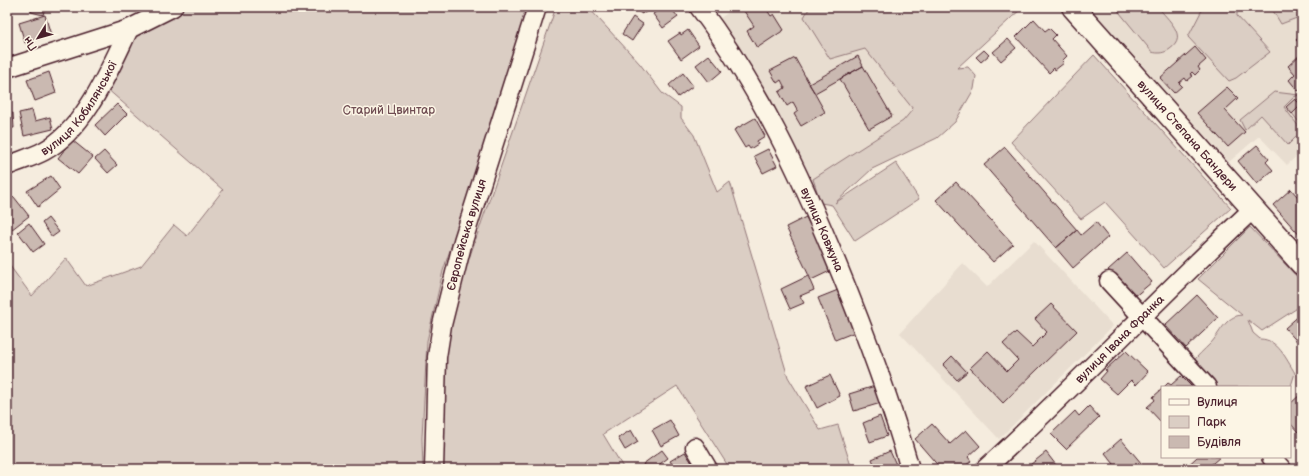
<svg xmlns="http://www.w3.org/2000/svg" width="1309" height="476" font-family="'Balsamiq Sans',sans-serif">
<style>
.built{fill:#e8ddd0}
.green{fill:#dbcec4;stroke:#927678}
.building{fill:#cab9b1;stroke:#4a1f2b}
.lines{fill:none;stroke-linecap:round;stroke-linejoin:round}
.minor-casing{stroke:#4a1f2b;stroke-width:21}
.major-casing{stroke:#4a1f2b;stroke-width:25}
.minor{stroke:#fcf5e5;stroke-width:18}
.major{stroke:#fcf5e5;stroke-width:22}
.labels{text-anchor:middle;stroke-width:3;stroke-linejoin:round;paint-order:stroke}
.street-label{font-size:12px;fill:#4a1f2b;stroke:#fcf5e5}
.park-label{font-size:12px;fill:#6e4b51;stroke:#fcf5e5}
</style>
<rect width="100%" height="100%" fill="#f5ecde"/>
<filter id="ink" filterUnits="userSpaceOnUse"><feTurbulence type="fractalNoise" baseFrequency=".025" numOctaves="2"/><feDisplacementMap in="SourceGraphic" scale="8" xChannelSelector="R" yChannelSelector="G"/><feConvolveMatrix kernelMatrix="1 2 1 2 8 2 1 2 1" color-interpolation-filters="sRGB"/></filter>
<g filter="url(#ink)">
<path class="built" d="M736 7H1023L932 91 918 116 812 190 775 110 733 40 719 19Z
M1089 7H1302V151L1287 165 1259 136 1229 162Z
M1034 241 1113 326 999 439 900 333 963 263 987 287Z"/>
<path class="green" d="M173 7H531L443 271 427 341 422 438 423 469H7V262L32 296 66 258 86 286 141 266 174 225 187 236 223 190 106 88 129 29Z
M556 7H588L640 64 662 93 681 107V118L694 135 717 192 730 182 788 377 820 430 838 425 852 469H730L677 386 603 434 624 469H441L446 345 455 299Z
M810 7H1023L957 68 968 67 976 76 974 89 955 122 937 138 872 169 835 203 896 163 919 199 855 241 832 205 821 203 813 179 903 121 913 109 865 49 830 59 804 17Z
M1115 7H1158C1167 19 1189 36 1170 49 1165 53 1158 54 1152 52Z
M1168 7H1242L1237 9V16L1270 52 1236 78 1229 81 1188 37 1203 8Z
M1268 7H1302V16L1281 24 1272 9Z
M1094 55 1231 208 1164 268 1105 202 1081 219 1011 142Z
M1274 92 1299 95 1294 97 1284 107 1302 131 1288 145 1261 115 1245 130 1240 120Z
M1302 98V126L1288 108 1296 100Z
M1250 227 1302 282V305L1262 331 1248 320 1253 333 1260 339C1278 339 1286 359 1295 373L1290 389V387H1212L1191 364C1197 356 1204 350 1210 344 1220 334 1225 316 1242 315L1198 279Z"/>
<path class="building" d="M33 7H45L43 15 31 12Z
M631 7H649L645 13 643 12 642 14Z
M662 7H670L678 17 663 28 653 14Z
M744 7H765L771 16 774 14 784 30 757 48 747 31 754 26 742 8Z
M45 15 51 35 25 43 19 23Z
M633 17 643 24 632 41 622 34Z
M1034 19 1045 31 1049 28 1056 35 1052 39 1067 56 1062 61 1064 63 1055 70 1054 68 1049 73 1016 37Z
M688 30 699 46 681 59 668 41 680 33 681 35Z
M1302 34V46L1296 40Z
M1008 39 1016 48 1001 61 993 52Z
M1195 47 1206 60 1198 67 1200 70 1195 75 1192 72 1190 74 1193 76 1187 81 1185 78 1179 83 1182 86 1174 93 1160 78Z
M984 50 989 55 981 62 976 57Z
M1302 53V88L1298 91 1289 80 1295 74 1288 66Z
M709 55 722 71 709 82 696 65Z
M858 56 863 66 815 93 809 84Z
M795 58 825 112 801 126 794 114 798 111 793 102 787 106 779 92 785 88 781 80 777 83 770 71Z
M863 66 892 116 869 129 840 79Z
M49 72 56 93 35 101 27 80Z
M683 73 693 86 678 97 669 85Z
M1227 87 1238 98 1225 110 1245 132 1228 147 1197 113Z
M1295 99 1301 105 1292 114 1286 107Z
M117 104 127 114 105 136 95 125Z
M32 110 35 121 50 117 53 129 24 136 19 113Z
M13 113 14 128H7V114Z
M755 118 765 136 757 141 758 144 750 149 748 146 745 148 734 130Z
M72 140 93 157 78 174 58 158Z
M1257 145 1269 159 1266 162 1273 170 1257 184 1238 161Z
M1005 147 1077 230 1056 248 984 165Z
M768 149 777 166 763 173 754 156Z
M104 151 117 165 108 173 95 159Z
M51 176 60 189 38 207 27 191Z
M956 182 1013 244 993 262 936 200Z
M1291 189 1302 202V238L1273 205Z
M14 197 29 216 11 230 9 228 7 229V202Z
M806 217 832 270 811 280 786 227Z
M48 218 59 232 52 237 42 223Z
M1096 222 1108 237 1073 268 1056 248 1077 230 1081 235Z
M29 223 44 244 33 252 18 232Z
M1127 253 1152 282 1133 298 1108 270Z
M808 276 814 290 800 296 804 303 790 309 781 289Z
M838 290 855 332 835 340 818 298Z
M1197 295 1218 318 1186 348 1165 325Z
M1051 304 1077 331 1003 403 970 368 988 351 1007 371 1018 360 1003 344 1016 332 1032 347 1047 332 1035 319Z
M1302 313V347L1285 328Z
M1126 351 1148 372 1136 385 1131 380 1117 394 1100 379 1107 371 1105 370Z
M952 356 967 372 957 380 943 365Z
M830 375 840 396 817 408 806 386Z
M1181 376 1192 387H1164L1168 383 1171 385Z
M875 386 881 403 854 411 849 394Z
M1162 389V423L1147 407 1155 400 1153 397Z
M1302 393V429L1298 432 1290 423V404Z
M1089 406 1099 417 1066 449 1051 434 1075 411 1079 416Z
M880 416 887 436 870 442 863 423Z
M670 420 679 436 661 446 652 430Z
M932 424 950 444 966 430 980 446 968 457 971 461 962 469 955 468 941 469 915 439Z
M631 430 638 442 625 450 618 438Z
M1121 439 1142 464 1135 469H1118L1105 453Z
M662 450 668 458 653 469H646L643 464Z
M890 451 898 469H876L872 459Z
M685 452 696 469H675L670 461Z
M1046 452 1059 469H1033L1030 465Z
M1197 457H1220L1206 469H1184Z"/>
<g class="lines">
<g class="minor-casing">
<g id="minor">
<path id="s1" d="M699 7C758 85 800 174 837 264 865 332 890 399 910 469"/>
<path d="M7 68 129 29 173 7"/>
<path id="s2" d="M7 166C19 161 33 157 44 151 86 128 109 70 129 29"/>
<path d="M1109 281 1207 387"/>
<path d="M695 447 708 469"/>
<path d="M1271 457 1282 469"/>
<path id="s3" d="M434 469 437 357 442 325 463 241 537 7"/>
<path id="s4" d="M985 469C1077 385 1162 294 1253 209"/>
</g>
</g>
<g class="major-casing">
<g id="major">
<path id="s5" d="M1073 7 1302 264"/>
</g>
</g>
<use href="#minor" class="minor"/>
<use href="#major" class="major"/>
</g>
</g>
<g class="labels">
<g class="street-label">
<text dy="4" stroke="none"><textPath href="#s2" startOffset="96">вулиця Кобилянської</textPath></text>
<text dy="4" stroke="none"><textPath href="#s5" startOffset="172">вулиця Степана Бандери</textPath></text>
<text dy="4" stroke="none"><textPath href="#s1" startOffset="255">вулиця Ковжуна</textPath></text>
<text dy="4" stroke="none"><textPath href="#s3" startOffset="238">Європейська вулиця</textPath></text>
<text dy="4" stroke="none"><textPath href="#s4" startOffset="187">вулиця Івана Франка</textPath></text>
</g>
<g class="park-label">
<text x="389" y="114">Старий Цвинтар</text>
</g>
</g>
<rect width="1309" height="476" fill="none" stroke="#fcf5e5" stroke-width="24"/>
<rect x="12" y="12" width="1285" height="452" fill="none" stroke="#4a1f2b" stroke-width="1.5" filter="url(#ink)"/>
<rect x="1161" y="386" width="130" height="72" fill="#fcf5e5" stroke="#b59f9b"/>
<rect x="1169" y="399" width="20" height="6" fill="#fcf5e5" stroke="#b59f9b"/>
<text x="1197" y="406" font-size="12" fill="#4a1f2b">Вулиця</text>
<rect x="1169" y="416" width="20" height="12" fill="#dbcec4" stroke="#b59f9b"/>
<text x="1197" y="426" font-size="12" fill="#4a1f2b">Парк</text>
<rect x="1169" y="436" width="20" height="12" fill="#cab9b1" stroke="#b59f9b"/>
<text x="1197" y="446" font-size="12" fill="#4a1f2b">Будівля</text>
<g transform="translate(38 38) rotate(233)" stroke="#fcf5e5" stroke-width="3" paint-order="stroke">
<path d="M0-3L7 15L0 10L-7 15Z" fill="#4a1f2b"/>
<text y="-6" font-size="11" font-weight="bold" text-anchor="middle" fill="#4a1f2b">Пн</text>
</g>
</svg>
